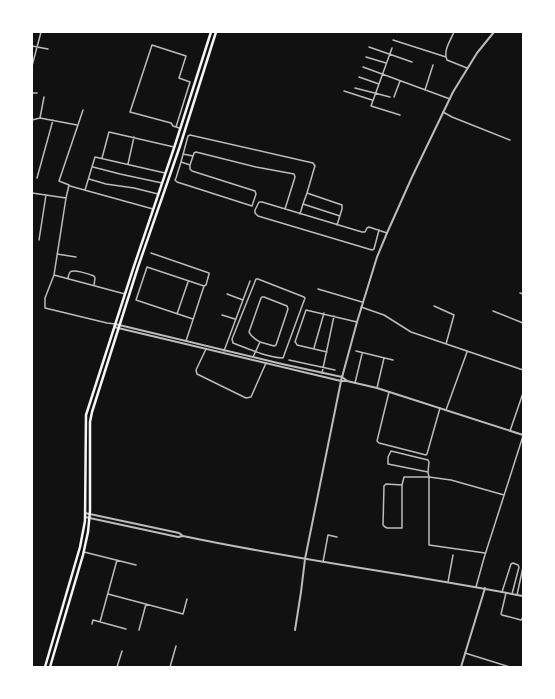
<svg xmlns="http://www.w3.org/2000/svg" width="555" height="699" font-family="'Asap Condensed',sans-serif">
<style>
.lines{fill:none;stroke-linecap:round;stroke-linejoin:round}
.minor{stroke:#bcbcbc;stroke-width:1.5}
.tertiary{stroke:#bcbcbc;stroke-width:2}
.secondary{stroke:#f5f5f5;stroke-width:2.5}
</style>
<rect width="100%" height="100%" fill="#111"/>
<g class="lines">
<path class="minor" d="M454 32C450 41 443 51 447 60L467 68
M393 40 446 57
M32 46 48 49
M369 47 412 62
M392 48 371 106 400 115
M366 57 386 63
M32 66 41 32
M363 67 450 99
M359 77 379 84
M355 88 390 97
M425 90 433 65
M344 91 372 100
M32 93H37
M394 97 400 81
M83 110 59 181 69 185 70 186 153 209
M443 112 452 117 510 140
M40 118 44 97
M32 120 40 118 77 125
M176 127 190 82 179 78 186 56 152 45 130 112 171 123 173 126 179 128
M183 154 193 156
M102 158 109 132 174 147
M181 162 188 136 190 135 313 163 315 166 314 169 307 193 342 205V209L337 225
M181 162 190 165V169L192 171 255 191 256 194 252 206 177 182 175 180 176 178Z
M128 164 134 137
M190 165 194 153 196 152 256 167 294 174 295 177 285 209
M93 167 120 174 162 183
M37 178 53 120
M89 179 106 184 134 188 158 194
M69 185 66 198 54 275 45 298V308L107 323 115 324
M85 190 95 157 165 173
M32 193 66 198
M303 204 307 193
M300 214 303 204 340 216
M379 230 374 249 372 250 258 216 255 213V210L259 202H262L362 232H365L367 228 369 227 387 233
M39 240 46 195
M151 253 209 273V274L206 285 204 286 186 341
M57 254 76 257
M54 275 125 294
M68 279C68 277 69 274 70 272 74 269 89 274 94 276L95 278 94 285
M256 279H258L304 297 305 298 283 358C266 357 249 349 233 343L232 339Z
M318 289 362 302
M520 293 523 294
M227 294 243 300
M434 306 454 315 446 344
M361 307 384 315 411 332 523 370
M493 311 523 323
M177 314 188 282
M222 315 235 319
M193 319 136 300 147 267 204 286
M314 348 324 313
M206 349 196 370 197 374 246 398 251 397 266 363
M224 351 250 281
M356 351 393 360
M327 352 297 345 296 343 295 342 306 310 357 322
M253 357 260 342C255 339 251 337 249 332L261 298 262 297H264L287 306 288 309 276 345 274 346 260 342
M289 360 335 370
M322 373 334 316
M355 383 362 354
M377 388 384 358
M389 392 377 441 379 443 426 455 427 454 440 408
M446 410 467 352
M510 431 523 393
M428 472 388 464V457L391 451 428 460 429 462 428 472 429 477V545L485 553
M402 485 386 484 384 486 383 525 385 527 387 528H402V485L404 477H429L451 480 504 495
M84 552 136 565
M323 562 328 535 337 537
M448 582 453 555
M476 587 484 558 523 436
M502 592 511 564 513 563 518 565 519 567 512 594
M506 593 501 614 502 615 521 620 522 619 523 616
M108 594 183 614 187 599
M517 595 523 567
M100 622 117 560
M92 624 93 620 126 629
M139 630 146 604
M465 653 510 667
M117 667 122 651
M170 667 176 646"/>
<path class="tertiary" d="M115 324 282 364 342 377 346 380
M114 327 341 381H347L377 388 523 435
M85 513 179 533 183 536
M85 517 178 537 183 536C296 560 410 574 523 596
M295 630 301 592 305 559 341 381 357 322 377 257 387 233 412 177 453 92 477 53 494 32
M461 667 485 588"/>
<path class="secondary" d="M45 667 80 547 85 521 86 415 134 266 175 145 211 32
M50 667 83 555 88 532 90 511V422L92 412 138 267 180 146 216 32"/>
</g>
<rect width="555" height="699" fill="none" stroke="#ffffff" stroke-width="66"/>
</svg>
